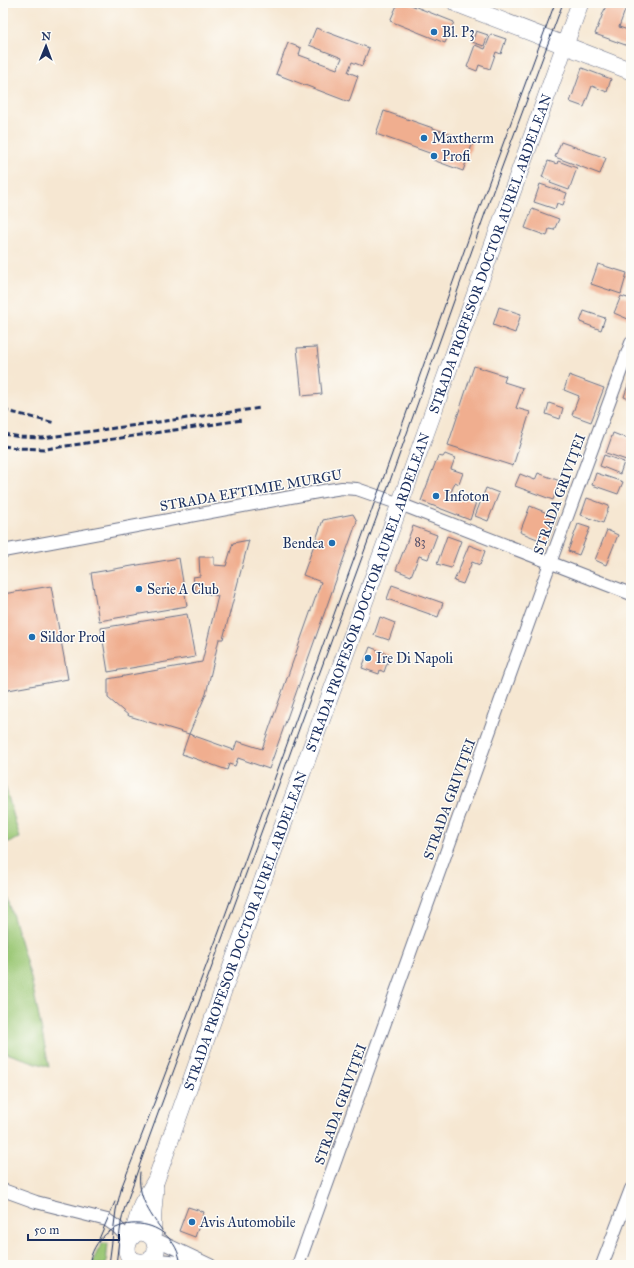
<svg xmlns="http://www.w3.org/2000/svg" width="634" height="1268" font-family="'IM FELL Great Primer',serif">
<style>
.green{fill:#9bc876;stroke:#5b7c6a}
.building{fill:#f0ae8f}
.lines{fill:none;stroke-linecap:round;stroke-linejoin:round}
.street-casing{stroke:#686f87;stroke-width:14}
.secondary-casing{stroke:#686f87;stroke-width:18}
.street{stroke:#fff;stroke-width:12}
.secondary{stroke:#fff;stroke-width:17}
.tram{stroke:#1b2f5e;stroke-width:1}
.rail{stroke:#1b2f5e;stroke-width:3;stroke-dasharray:6 3;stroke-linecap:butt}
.poi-dot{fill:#1f6fb2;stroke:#fdfcf7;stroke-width:1.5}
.labels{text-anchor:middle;stroke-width:3;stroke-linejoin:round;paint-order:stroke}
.number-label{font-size:12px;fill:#504f6a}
.poi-label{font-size:14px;fill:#1b2f5e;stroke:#fdfcf7;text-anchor:start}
.street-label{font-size:14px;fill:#1b2f5e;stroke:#fdfcf7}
</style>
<rect width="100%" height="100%" fill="#fdfcf7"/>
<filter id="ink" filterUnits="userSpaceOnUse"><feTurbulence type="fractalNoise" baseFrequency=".025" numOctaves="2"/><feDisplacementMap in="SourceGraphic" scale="8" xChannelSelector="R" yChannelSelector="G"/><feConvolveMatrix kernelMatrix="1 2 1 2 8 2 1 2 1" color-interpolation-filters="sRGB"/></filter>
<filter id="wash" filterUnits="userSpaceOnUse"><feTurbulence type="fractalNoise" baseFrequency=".012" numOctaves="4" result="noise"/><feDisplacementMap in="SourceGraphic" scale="16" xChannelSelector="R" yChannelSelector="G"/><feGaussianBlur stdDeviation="0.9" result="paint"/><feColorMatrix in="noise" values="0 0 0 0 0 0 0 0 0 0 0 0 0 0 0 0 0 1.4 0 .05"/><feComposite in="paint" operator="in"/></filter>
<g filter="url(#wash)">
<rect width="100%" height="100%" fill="#f6e7d2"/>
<path class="green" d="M3 779 20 838 3 844Z
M6 893 31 978 49 1067 3 1052V894Z
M108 1243 106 1265H93C94 1257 97 1251 102 1244Z"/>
<g id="blocks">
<path class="building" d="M398 3H406L454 22 445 43 390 21Z
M607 3H631V7L627 5 619 27 631 31V47L595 34Z
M316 28 369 48 362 66 352 62 348 72 358 76 349 102 276 74 288 43 301 48 299 55 337 69 342 58 309 45Z
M476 31 488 35 484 46 472 42Z
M491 34 506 39 501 54 496 52 490 69 479 65 477 71 467 67 475 45 485 49Z
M582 68 611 79 607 92 592 86 584 107 570 102Z
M384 111 473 142 463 171 433 160 435 155 376 134Z
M561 142 606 158 600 174 555 157Z
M548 161 557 164 558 161 577 168 569 190 550 183 551 181 542 177Z
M540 184 567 193 563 205 557 203 555 209 534 202Z
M532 209 559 219 554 230 549 229 547 236 525 228Z
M598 264 627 273 621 294 591 284Z
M621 296 631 299V311L628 319 614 313Z
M499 307 521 314 515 333 493 325Z
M584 311 605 318 601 330 580 322Z
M317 347 322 394 302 396 297 348Z
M474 366 506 376 504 382 523 388 516 408 530 412 513 466 448 445Z
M569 375 604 388 591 422 572 415 579 396 564 390Z
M629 382H631V400L624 397Z
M549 403 563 408 560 419 546 414Z
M613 433 631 440V455L629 461 606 453Z
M445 454 455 458 451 469 463 473 459 484 455 482 449 498 455 500 456 495 476 502 470 520 421 501 438 456 443 457Z
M604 455 624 462 620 474 600 466Z
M538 473 560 481 553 500 515 486 520 474 535 480Z
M596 473 623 482 618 494 592 485Z
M486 488 499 493 488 521 475 516Z
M587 498 609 506 603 523 581 515Z
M530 506 557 517 547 543 520 532Z
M353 514 357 521 269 769 238 758 235 766 229 764 227 770 182 754 189 734 129 716 108 698V679L202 662 218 596 196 591 193 577 200 576 199 557H214V565L226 566 233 543 249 540 223 639H219L206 694 189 734 234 750 237 741 262 749 321 582 303 575 323 520Z
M578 524 590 528 579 555 568 551Z
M413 526 437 535 428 559 419 556 411 576 396 570Z
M607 530 618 535 606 565 595 560Z
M447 536 461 541 451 568 437 564Z
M469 545 485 551 480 565 472 562 463 584 454 581Z
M179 558 187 606 99 621 91 573Z
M392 585 443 603 438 617 387 599Z
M51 586 68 679 3 691V594Z
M187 614 195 657 108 672 101 628Z
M380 617 395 623 389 640 374 635Z
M370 647 390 655 384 672 380 670 379 674 362 668Z
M188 1207 204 1212 195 1237 179 1231Z"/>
</g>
</g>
<g filter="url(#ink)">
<use href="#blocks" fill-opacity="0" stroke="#686f87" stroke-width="1"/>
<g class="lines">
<g class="street-casing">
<path id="street" d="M3 551 323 491 342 488 357 489 400 504 631 594
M3 1190 36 1202 107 1220 117 1227 129 1239
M153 1238 210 1265
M152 1259C168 1262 184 1261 200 1265
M298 1265 550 563 631 343
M602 1265 631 1189"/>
</g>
<g class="secondary-casing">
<g id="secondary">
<path d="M456 3 631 71"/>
<path id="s1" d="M132 1237 142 1204 156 1180 241 940 400 504 580 3"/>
<path d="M153 1238C130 1217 115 1261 140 1262 145 1263 151 1260 154 1256 159 1249 154 1243 153 1236 151 1220 154 1203 155 1187"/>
</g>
</g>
<use href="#street" class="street"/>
<use href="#secondary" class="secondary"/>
<path class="tram" d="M140 1172C137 1195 149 1213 162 1230
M99 1239 115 1202
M89 1265C97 1210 174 1210 181 1265
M109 1265 116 1210 122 1186 145 1127 219 932 383 479 479 209 555 3
M116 1265 121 1223 124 1210 149 1138 390 481 493 191 563 3"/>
<path class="rail" d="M3 410 55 423
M3 434 21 437 42 438 261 408
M3 446 17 448 46 449 242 420"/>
</g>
</g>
<g class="poi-dot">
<circle cx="434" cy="32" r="4"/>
<circle cx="424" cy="138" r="4"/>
<circle cx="434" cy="156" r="4"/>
<circle cx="436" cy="496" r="4"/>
<circle cx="332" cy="543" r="4"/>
<circle cx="139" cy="589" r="4"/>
<circle cx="32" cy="637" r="4"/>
<circle cx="368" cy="658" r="4"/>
<circle cx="192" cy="1222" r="4"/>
</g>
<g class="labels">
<g class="number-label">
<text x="420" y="546">83</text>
</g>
<g class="poi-label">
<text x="442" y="37">Bl. P3</text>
<text x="432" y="143">Maxtherm</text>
<text x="442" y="161">Profi</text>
<text x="444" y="501">Infoton</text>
<text x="324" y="548" text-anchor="end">Bendea</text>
<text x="147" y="594">Serie A Club</text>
<text x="40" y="642">Sildor Prod</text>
<text x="376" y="663">Ire Di Napoli</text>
<text x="200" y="1227">Avis Automobile</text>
</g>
<g class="street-label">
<text dy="5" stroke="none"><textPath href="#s1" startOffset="1047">STRADA PROFESOR DOCTOR AUREL ARDELEAN</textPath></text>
<text transform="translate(251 490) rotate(-10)" y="5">STRADA EFTIMIE MURGU</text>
<text transform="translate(559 494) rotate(-70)" y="5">STRADA GRIVIȚEI</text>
<text dy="5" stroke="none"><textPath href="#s1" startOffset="687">STRADA PROFESOR DOCTOR AUREL ARDELEAN</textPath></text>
<text transform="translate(449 799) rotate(-70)" y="5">STRADA GRIVIȚEI</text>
<text dy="5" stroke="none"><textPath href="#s1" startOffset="327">STRADA PROFESOR DOCTOR AUREL ARDELEAN</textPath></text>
<text transform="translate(340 1104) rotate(-70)" y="5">STRADA GRIVIȚEI</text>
</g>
</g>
<rect width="634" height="1268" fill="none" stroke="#fdfcf7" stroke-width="16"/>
<g transform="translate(46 46) rotate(1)" stroke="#fdfcf7" stroke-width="3" paint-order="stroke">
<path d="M0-3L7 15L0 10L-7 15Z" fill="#1b2f5e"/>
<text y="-6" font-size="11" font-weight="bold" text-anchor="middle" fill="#1b2f5e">N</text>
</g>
<path d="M28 1234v6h91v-6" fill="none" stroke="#1b2f5e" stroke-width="2"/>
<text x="34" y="1234" font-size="12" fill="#1b2f5e" stroke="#fdfcf7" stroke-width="3" paint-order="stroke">50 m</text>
</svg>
